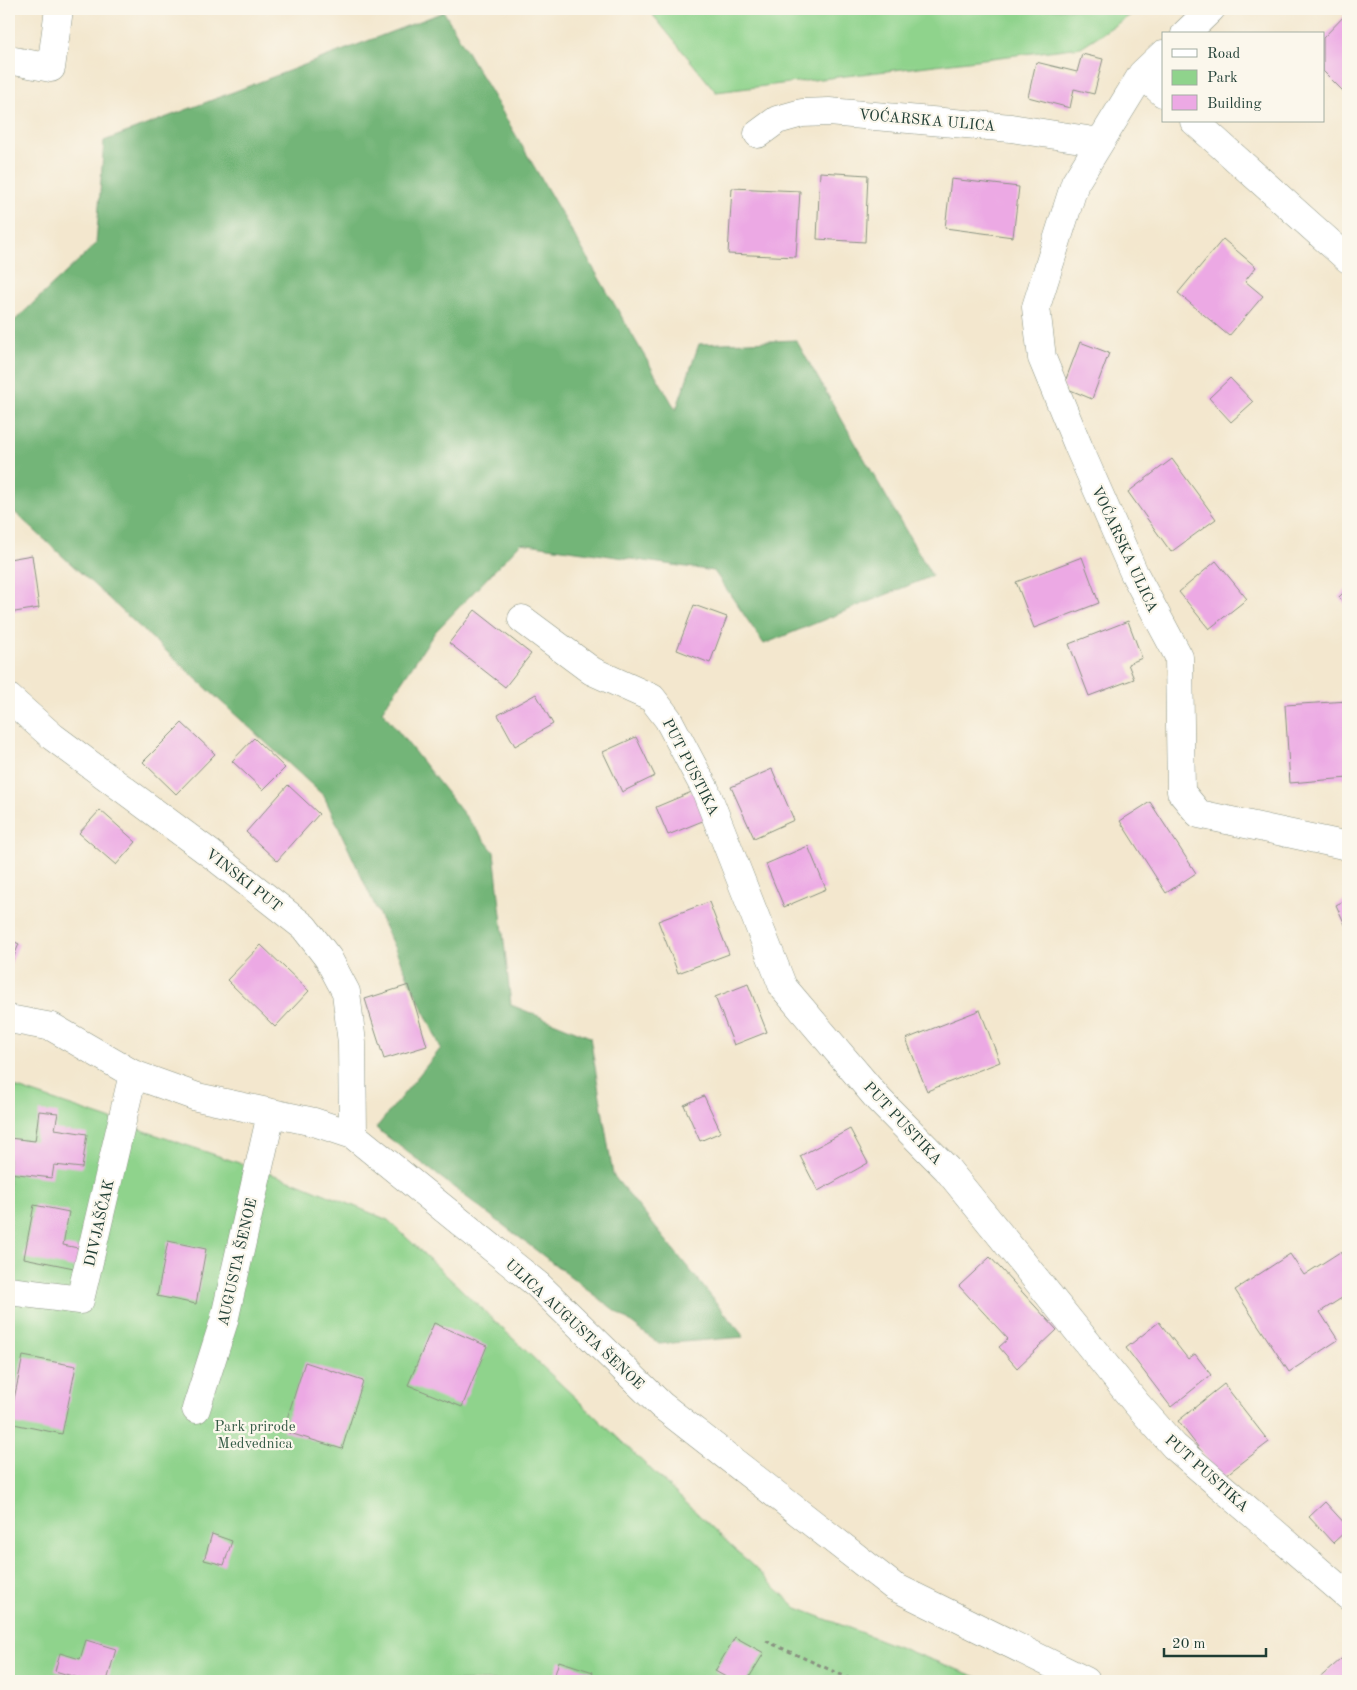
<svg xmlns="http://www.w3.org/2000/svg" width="1357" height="1690" font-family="'Old Standard TT',serif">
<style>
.green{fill:#8fd38c;stroke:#578860}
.forest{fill:#73b578;stroke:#497956}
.building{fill:#eca9e4}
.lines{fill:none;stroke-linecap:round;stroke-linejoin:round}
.street-casing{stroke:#899281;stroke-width:29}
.path{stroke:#899281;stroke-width:3;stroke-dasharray:4 4;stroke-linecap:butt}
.street{stroke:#fff;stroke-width:28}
.labels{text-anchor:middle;stroke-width:4.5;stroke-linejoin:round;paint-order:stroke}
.street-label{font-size:15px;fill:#1f3d34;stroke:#fbf7ec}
.park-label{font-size:15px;fill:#355b46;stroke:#fbf7ec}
</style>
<rect width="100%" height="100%" fill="#fbf7ec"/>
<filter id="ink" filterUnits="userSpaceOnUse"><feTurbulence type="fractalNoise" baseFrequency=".02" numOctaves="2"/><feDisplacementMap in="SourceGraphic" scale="10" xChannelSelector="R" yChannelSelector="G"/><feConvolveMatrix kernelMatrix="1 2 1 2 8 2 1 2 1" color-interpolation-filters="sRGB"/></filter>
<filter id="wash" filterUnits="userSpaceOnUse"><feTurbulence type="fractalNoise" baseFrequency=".0096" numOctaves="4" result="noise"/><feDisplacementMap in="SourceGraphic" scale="20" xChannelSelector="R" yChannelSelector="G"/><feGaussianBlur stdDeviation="1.12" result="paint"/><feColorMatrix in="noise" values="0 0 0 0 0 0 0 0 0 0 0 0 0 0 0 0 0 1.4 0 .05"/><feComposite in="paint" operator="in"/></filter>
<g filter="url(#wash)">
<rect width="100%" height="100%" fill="#f3e7ce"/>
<path class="green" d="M648 9H1140L1081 47 716 92Z
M9 1085 298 1183 388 1220 797 1608 987 1681H9Z"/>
<path class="forest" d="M444 12 676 410 699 344 796 340 932 576 764 644 714 571 521 543 435 632 382 711 494 852 511 1005 590 1037 613 1175 744 1337 659 1344 376 1128 441 1048 324 796 9 507V326L96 244 104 141Z"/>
<g id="blocks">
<path class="building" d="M1348 12V96L1323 71V38Z
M1082 54 1103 59 1094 94 1074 89 1070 108 1028 97 1036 62 1077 72Z
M820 172 868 175 865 242 817 239Z
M951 179 1019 187 1013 237 945 228Z
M732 188 800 191 796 257 728 254Z
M1223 239 1256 267 1245 281 1263 296 1229 336 1178 293Z
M1080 342 1109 353 1092 399 1063 387Z
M1230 378 1253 402 1231 422 1209 398Z
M1172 459 1216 519 1171 552 1128 492Z
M32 555 39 608 9 613V559Z
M1082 557 1099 603 1034 628 1016 582Z
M1216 561 1247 599 1209 629 1179 592Z
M1348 588V607L1339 597Z
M694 605 727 617 710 663 677 650Z
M475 610 531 654 505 687 449 643Z
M1128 621 1142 658 1128 664 1134 679 1089 696 1069 644Z
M536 694 553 724 515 746 498 715Z
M1348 701V778L1290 783 1285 705Z
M182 723 215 754 176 794 143 762Z
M636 737 655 776 622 792 603 752Z
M254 738 285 768 263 790 232 761Z
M772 769 794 820 754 838 731 787Z
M288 785 319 814 277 861 246 832Z
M694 791 705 820 668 835 656 807Z
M1150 802 1196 873 1166 893 1120 821Z
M100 810 136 842 116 865 79 833Z
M808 846 826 889 784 907 766 864Z
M1348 899V931L1336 905Z
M709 902 729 954 678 973 658 921Z
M9 939 19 944 9 968Z
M261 945 309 991 275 1027 227 980Z
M748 984 767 1032 734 1045 715 997Z
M409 985 427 1046 384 1059 365 999Z
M980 1010 1000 1062 927 1091 906 1039Z
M704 1096 721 1132 700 1141 684 1105Z
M39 1111 58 1113 55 1129 87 1134 82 1168 54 1165 52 1178 9 1173V1138L35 1141Z
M850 1129 868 1163 818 1191 800 1156Z
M34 1205 69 1212 63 1245 83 1249 79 1269 24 1258Z
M168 1241 206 1249 196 1304 157 1296Z
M1340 1252 1348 1264V1294L1320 1312 1338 1340 1289 1372 1235 1290 1290 1254 1304 1275Z
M990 1257 1057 1330 1017 1368 999 1347 1008 1339 959 1286Z
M1159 1322 1188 1359 1195 1354 1211 1375 1171 1407 1126 1348Z
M434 1323 487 1346 462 1407 408 1385Z
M23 1356 76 1366 62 1434 9 1423Z
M305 1362 363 1381 342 1449 283 1431Z
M1224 1384 1269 1442 1222 1478 1178 1421Z
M1325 1502 1348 1527V1529L1333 1543 1309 1517Z
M212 1534 232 1541 224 1565 204 1560Z
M735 1637 764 1653 747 1681H733L715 1671Z
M86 1640 116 1649 107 1681H89L55 1671 60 1653 80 1659Z
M1348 1653V1681H1316Z
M559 1661 593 1672 591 1681H553Z"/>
</g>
</g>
<g filter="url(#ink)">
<use href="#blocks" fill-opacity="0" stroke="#899281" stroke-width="1"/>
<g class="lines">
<g class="street-casing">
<path id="street" d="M1185 34 1211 9
M1163 54 1142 74 1075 183 1036 307 1042 358 1079 448 1134 573 1179 657 1181 792 1199 814 1348 846
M9 60 51 68 59 9
M1142 74 1163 93
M1194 121 1348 259
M758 134 777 120 802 113 829 112 1011 128 1100 142
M522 619 592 671 652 698 668 719 705 789 783 987 879 1100 947 1169 1136 1403 1174 1446 1348 1596
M9 698 53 737 211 854 304 927 328 958 346 992 352 1043 353 1135
M9 1019 52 1027 133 1074 197 1097 314 1122 353 1135 538 1285 661 1405 893 1586 1086 1681
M9 1291 80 1300 133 1074
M196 1409 224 1321 271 1114"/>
</g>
<path class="path" d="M766 1641 855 1681"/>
<use href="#street" class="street"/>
</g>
</g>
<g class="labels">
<g class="street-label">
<text transform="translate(927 120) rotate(5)" y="5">VOĆARSKA ULICA</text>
<text transform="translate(1125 549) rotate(65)" y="5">VOĆARSKA ULICA</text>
<text transform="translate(691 767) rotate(63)" y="5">PUT PUSTIKA</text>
<text transform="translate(244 880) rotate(38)" y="5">VINSKI PUT</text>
<text transform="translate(903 1123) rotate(47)" y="5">PUT PUSTIKA</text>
<text transform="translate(99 1223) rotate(-77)" y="5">DIVJAŠČAK</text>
<text transform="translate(237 1262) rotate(-77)" y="5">AUGUSTA ŠENOE</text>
<text transform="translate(575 1324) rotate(43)" y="5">ULICA AUGUSTA ŠENOE</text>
<text transform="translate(1207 1473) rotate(42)" y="5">PUT PUSTIKA</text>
</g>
<g class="park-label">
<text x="255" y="1431">Park prirode<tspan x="255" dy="17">Medvednica</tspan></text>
</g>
</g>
<rect width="1357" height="1690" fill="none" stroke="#fbf7ec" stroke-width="30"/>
<rect x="1162" y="32" width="162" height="90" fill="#fbf7ec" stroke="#a3ada2"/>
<rect x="1172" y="49" width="25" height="8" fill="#ffffff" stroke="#a3ada2"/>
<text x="1207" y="58" font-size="15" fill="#1f3d34">Road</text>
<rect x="1172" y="70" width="25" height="15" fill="#8fd38c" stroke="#a3ada2"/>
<text x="1207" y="82" font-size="15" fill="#1f3d34">Park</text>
<rect x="1172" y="95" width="25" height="15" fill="#eca9e4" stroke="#a3ada2"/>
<text x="1207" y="108" font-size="15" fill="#1f3d34">Building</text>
<path d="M1164 1648v8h102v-8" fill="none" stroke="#1f3d34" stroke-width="2.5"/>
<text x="1172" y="1648" font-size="15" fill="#1f3d34" stroke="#fbf7ec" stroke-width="4" paint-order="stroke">20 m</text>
</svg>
